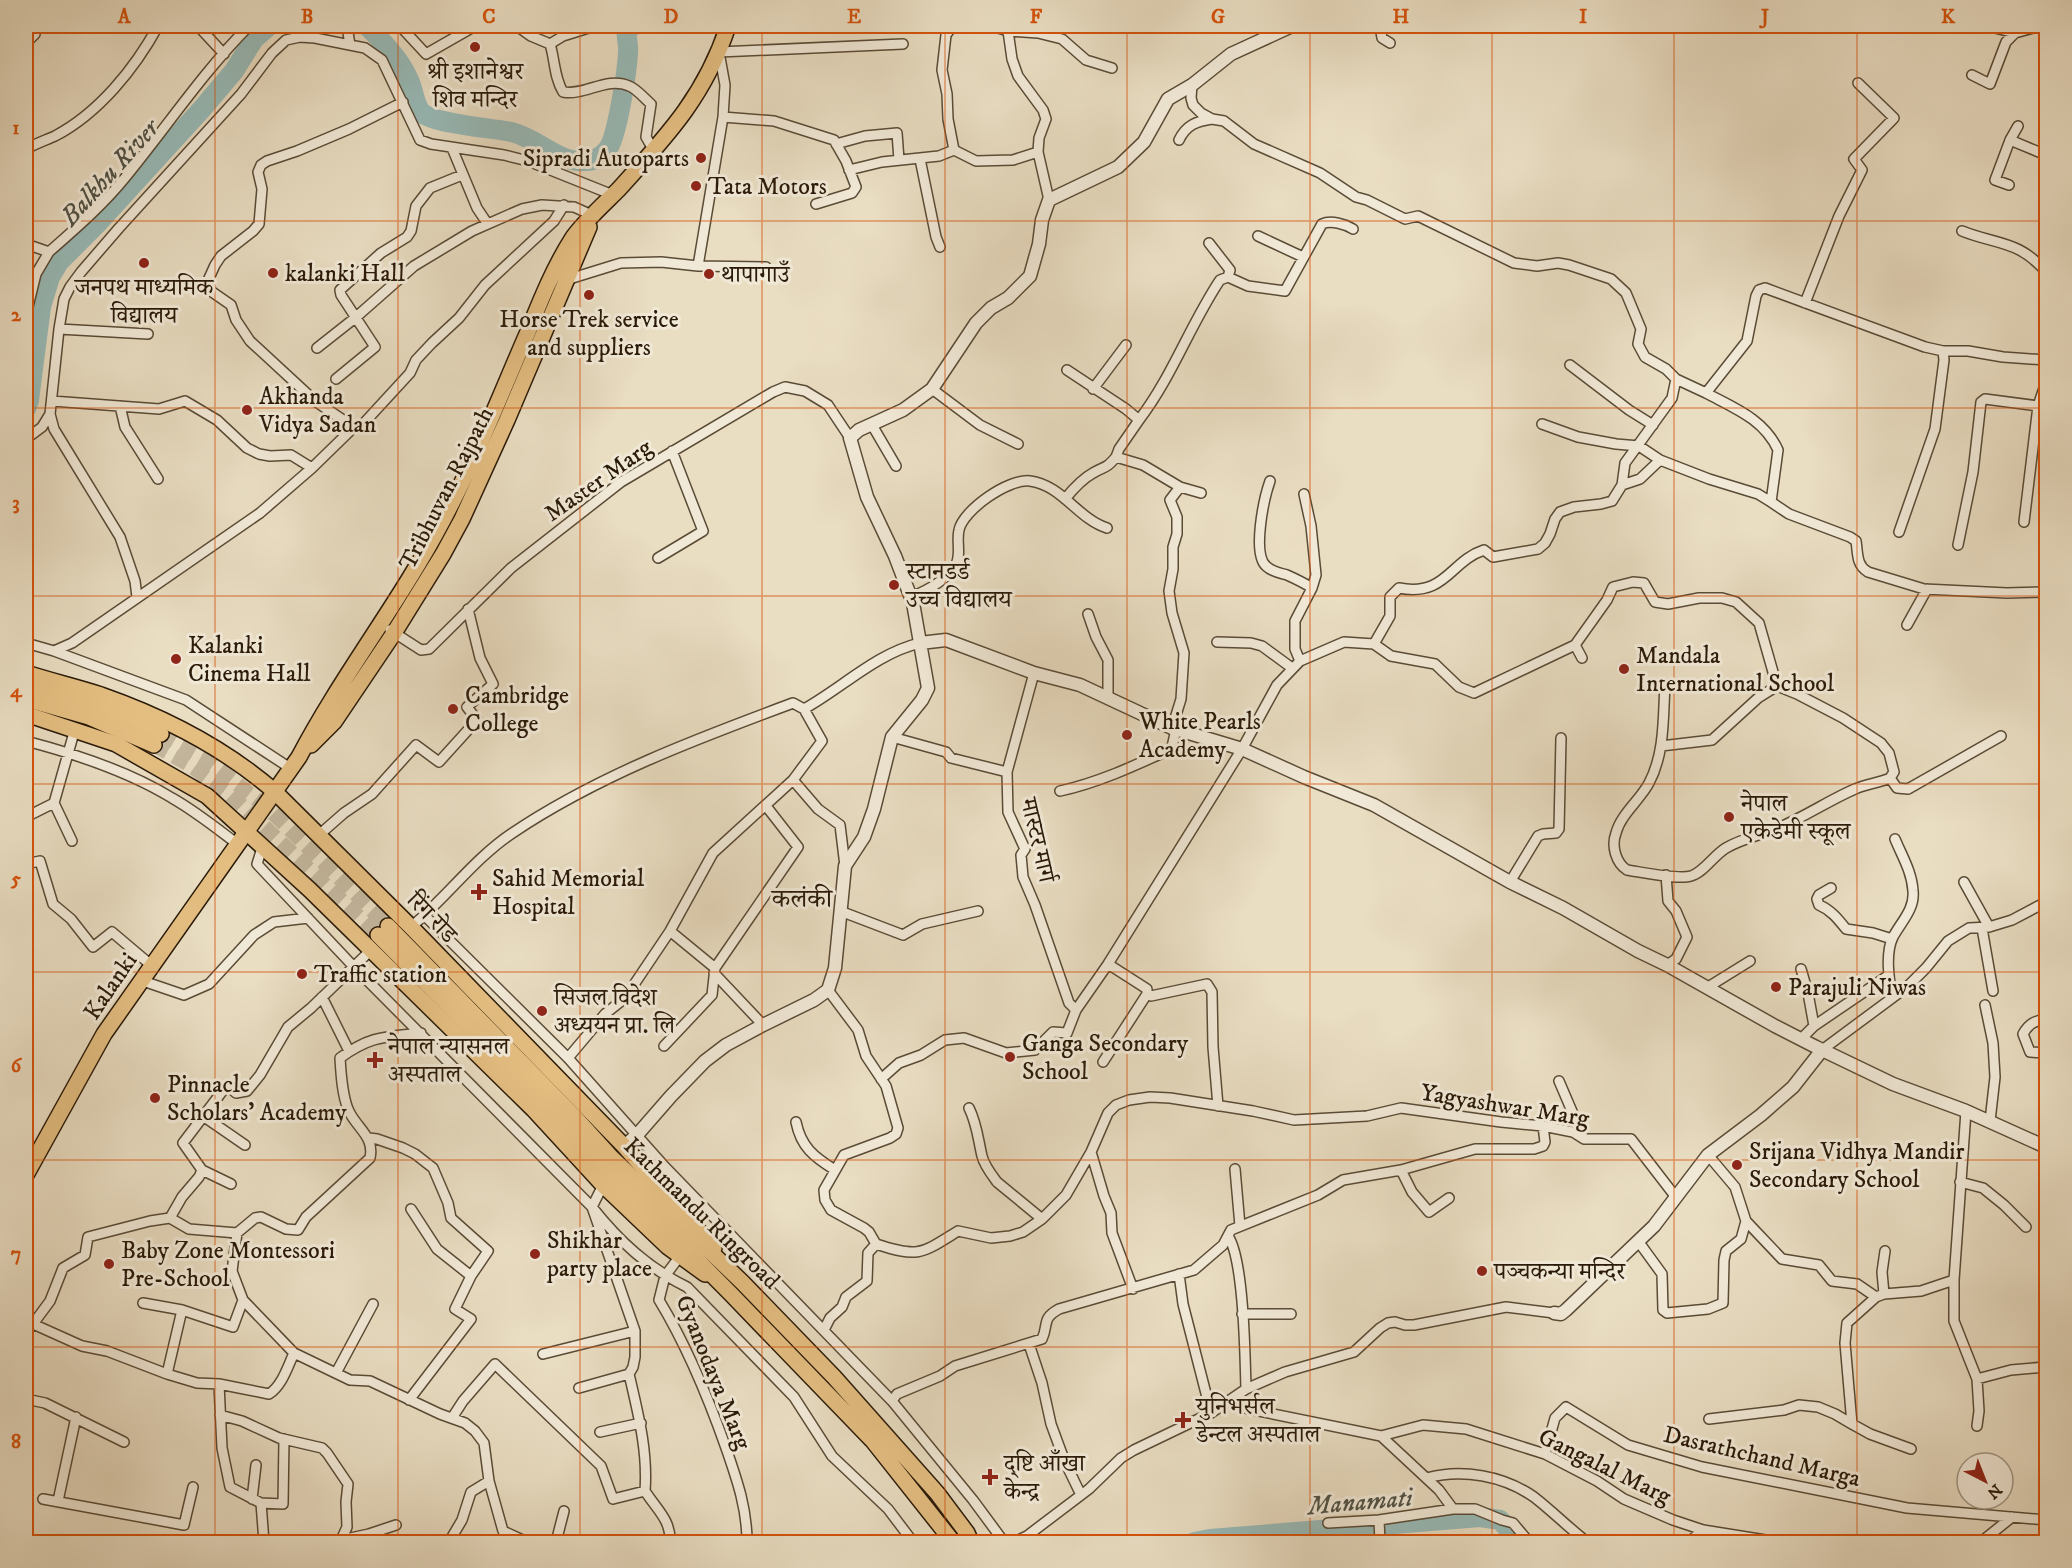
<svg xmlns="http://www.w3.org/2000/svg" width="2072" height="1568" font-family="'IM FELL DW Pica','Noto Serif Devanagari',serif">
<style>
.green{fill:#b1c298;stroke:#6e6e50;stroke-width:1.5}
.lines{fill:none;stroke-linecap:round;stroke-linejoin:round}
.river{stroke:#98bbb8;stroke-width:20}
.trunk-tunnel{stroke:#c3b69d;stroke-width:15;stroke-dasharray:15 8;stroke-linecap:butt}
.minor-casing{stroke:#5a4b36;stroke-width:12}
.tertiary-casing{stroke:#5a4b36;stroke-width:15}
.primary-casing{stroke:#2a1a08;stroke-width:18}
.trunk-casing{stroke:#2a1a08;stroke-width:18}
.minor{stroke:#f1e9d7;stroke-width:9}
.tertiary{stroke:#f1e9d7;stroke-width:12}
.primary{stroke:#e4be81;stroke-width:15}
.trunk{stroke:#e4be81;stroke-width:15}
.grid{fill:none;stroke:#d5530c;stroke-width:1.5;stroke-opacity:0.55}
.poi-dot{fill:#8f2418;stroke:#f1e9d7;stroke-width:2}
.labels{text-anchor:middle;stroke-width:6;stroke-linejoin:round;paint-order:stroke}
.poi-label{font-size:24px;fill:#2a1a08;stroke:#f1e9d7;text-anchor:start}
.street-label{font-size:24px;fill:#2a1a08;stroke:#f1e9d7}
.water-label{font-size:26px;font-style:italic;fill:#505246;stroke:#f1e9d7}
.neighbourhood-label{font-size:26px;fill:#2a1a08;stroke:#f1e9d7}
.neatline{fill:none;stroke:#d5530c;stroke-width:2}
.grid-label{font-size:20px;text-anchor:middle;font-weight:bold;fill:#d5530c}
</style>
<rect width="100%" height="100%" fill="#e9ddc2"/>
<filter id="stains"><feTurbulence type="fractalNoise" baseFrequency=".00333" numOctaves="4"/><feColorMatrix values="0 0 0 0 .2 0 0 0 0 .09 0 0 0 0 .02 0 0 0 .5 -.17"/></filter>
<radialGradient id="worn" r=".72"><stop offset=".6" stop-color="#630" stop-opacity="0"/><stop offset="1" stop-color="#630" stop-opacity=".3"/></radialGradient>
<path class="green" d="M629 26H667L665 30 625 35Z"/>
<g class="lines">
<path class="river" d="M367 26C383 42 400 59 409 80 414 90 414 105 422 113 435 124 492 128 511 132 535 137 554 159 578 161 589 162 600 159 607 150 617 139 627 71 628 53 629 43 625 35 627 26
M26 409 29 400 41 307 50 277 59 262 96 225 201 110 234 71 254 39 269 26
M1194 1542 1210 1539 1480 1517 1500 1520 1520 1542"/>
<path class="trunk-tunnel" d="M161 734 212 764 270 810 388 926
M154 745 190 765 231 795 378 935"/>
<g class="minor-casing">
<path id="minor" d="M198 26 224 54
M347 26 350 45
M400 26 426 54 475 26
M517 26 531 36 550 44C555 60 554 77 563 92 585 96 607 76 629 86 637 89 645 99 651 104L646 137 654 151
M992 26 1008 31 1038 33 1062 39 1086 60 1112 68
M1380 26 1382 38 1390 43
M1987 26 2015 33 2040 26
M26 43 35 34 33 26
M550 44 563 36 595 26
M1972 75 1990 84 2006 42 2015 33
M1192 85 1191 98 1193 105 1201 113 1212 119 1224 121 1254 144 1320 173 1356 197 1367 200 1405 219 1418 216 1514 263 1537 266 1558 263 1569 265 1611 279 1626 293 1641 329 1638 344 1645 357 1666 369 1676 379 1672 398 1625 463 1622 485 1612 501 1601 504 1574 507 1560 512 1555 519 1550 534 1545 543 1538 549 1493 557 1484 550C1450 561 1446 597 1399 588L1390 597V616L1374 644
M723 117 774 121 834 140 846 161 856 187 852 193 816 204
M1179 140C1186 125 1197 121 1212 119
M2010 140 2018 126
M836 144 865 136 897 133 899 160
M452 148 477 208 487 223
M26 149C35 144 46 140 55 136 99 113 135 68 158 26
M954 150 948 119 947 94 942 70 946 35 951 28 959 26
M1038 152 1049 200
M920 159 936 237 940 247
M849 170 882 162 939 156 954 150 976 161 1013 160 1038 152 1039 138 1046 119 1043 110 1018 76 1012 59 1008 31
M2009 185 1995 180 2010 140 2046 155
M1962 231C1997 245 2019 240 2046 272
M1258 236 1303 257
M1209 243 1230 270 1228 277
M26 244 49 252 36 274 26 315
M49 252C75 229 102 206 124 179 166 128 203 72 249 26
M698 266 766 267
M566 280 621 263 661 262 698 266 723 117 725 85 719 52 903 44
M1805 303 1839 216 1862 170 1854 159 1894 118 1858 83
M59 329 148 334
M317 348 355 318 414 266 472 231 522 209 542 205 574 207 594 216
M1570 365 1629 410 1653 425
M1067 370 1126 409 1139 420 1119 449 1116 457
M336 379 375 347 341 295 340 290 381 253 407 237 411 231 416 206 430 188 462 175
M1676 379 1706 393 1747 341 1756 296 1759 290 1765 288 1925 347 1943 351H1968L2003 357 2046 360
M932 389 980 425 1018 444
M1093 389 1126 345
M1706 393C1734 408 1764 419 1778 450L1771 502 1789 514 1850 537 1856 541C1858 553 1856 565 1868 572L1924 589 2007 593 2046 592
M52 401 159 409 185 401 217 420 247 448 259 454 270 456 291 455 312 468
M120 406 125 427 158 479
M50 414 54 429 120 537 135 581 137 597
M1139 420C1172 377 1190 325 1220 280L1228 277 1248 286 1285 291 1322 224C1331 220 1345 224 1353 229
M364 423 410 373 416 360 432 343 459 318 485 285 554 221 564 205
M1542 424 1578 437 1616 444 1639 446 1660 460
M872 425 896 466
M26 439 42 427 50 414 59 329 64 299 70 287 81 272 119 228 241 94 272 53 286 40 300 37 315 38 365 48 382 60 420 140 431 144 504 155 528 161 613 195
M1270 481C1264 498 1252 553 1266 566 1272 572 1280 573 1287 575 1296 579 1304 583 1312 588
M1622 485 1640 479 1660 460 1709 479 1758 494 1771 502
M1065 499C1073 489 1082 479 1093 473 1105 466 1106 469 1116 457L1143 465 1180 487 1201 493
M2024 522 2038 406 2046 382
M1899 532 1935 429 1944 360 1943 351
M1958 545 1973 472 1981 402 1985 399 2046 407
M658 558 703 531 672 451
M911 597C926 591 945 581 955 566 962 556 956 541 959 530 963 510 1009 478 1030 481 1062 485 1078 519 1107 528
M1088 614 1096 637 1108 660V697
M1907 625 1927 589
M390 630 421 650 429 649 511 568 621 482 773 392 785 387 805 391 828 405 850 438
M1217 642 1251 643 1262 646 1292 668
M26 643 54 651 186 700 290 768
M54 651 72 643 260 513 312 468 352 429V426L315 401 250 341 236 320 231 305 205 287 215 265 221 256 253 231 259 224 262 189 258 172 261 165 267 161 297 151 349 129 403 102
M1582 658 1575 645 1607 600 1613 587 1633 582 1644 583 1655 602 1668 604 1699 598H1722L1736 602 1759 623 1777 686
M1300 661 1344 642 1374 644 1391 656 1435 664 1459 687 1474 693 1575 645
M1034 673 1007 772 1008 812 1025 849 1021 855 1023 877 1035 905 1069 1003 1076 1010
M1665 684C1663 717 1665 753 1649 783 1640 800 1621 814 1616 833 1611 846 1616 863 1627 870 1641 872 1679 880 1691 876 1703 873 1714 855 1726 848 1741 839 1757 836 1773 830 1802 819 1827 801 1855 789 1866 784 1879 783 1890 778L1894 772 1889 753 1881 743 1843 718 1797 694 1777 686
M1172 728 1181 699 1184 653 1172 613 1169 591 1173 569V547L1177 534V517L1170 500 1180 487
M892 737 946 752 951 758 1007 772
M26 741C76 754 128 771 172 798 195 811 215 827 236 843
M1661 746 1712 740 1758 698 1777 686
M1890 778 1897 788 1908 789 2001 736
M793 780 818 809 840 825 845 866
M1060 791C1097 783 1134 766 1169 750L1172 747 1176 729
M54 803 72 841
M26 817 54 803 75 729
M319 835 344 813 372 794 416 745 439 762 477 720 467 707 493 684 480 658 468 609
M263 845 257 864 354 967 592 1207C619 1241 648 1268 687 1287L794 1397 832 1456 888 1509 913 1542
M26 864 40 861 53 904 71 919 93 947 112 932 151 965
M1666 875 1668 901 1676 911 1687 937 1676 959 1667 965
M1510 882 1538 836 1543 834 1556 833 1559 829 1561 738
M1964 882 1989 927
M1831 888 1819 895 1817 899 1819 905C1831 910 1838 919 1846 929L1873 933 1892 939
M840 911 903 935 922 924 978 911
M425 916 568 1058 665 1167 892 1401 973 1500 1004 1542
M411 927C446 898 474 859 511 834 597 776 696 739 793 703L804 709C842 688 877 653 920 643
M1982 928 1993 991
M670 931 715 968
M1801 969 1808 993 1814 1026 1801 1039
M714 973 763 1025
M140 980 184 995 209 984 254 935 274 922 308 918
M1708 987 1750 961
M828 990 858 1030 866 1056 886 1086 898 1128 896 1134 890 1138 844 1155 824 1190 825 1200 831 1210 864 1228 869 1232 876 1244
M1147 994 1151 996 1207 984 1212 992 1213 1047 1218 1106
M322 997 349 1051
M1892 997C1889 979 1885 953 1893 937 1901 922 1915 909 1913 891 1912 872 1902 856 1895 839
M1985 1005 1993 1043 1995 1077 1990 1121
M2046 1019C2035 1021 2029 1023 2023 1034L2030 1052 2046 1053
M1814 1026 1889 975
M421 1033C384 1037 370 1036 340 1058 341 1074 342 1094 348 1109 355 1127 375 1136 370 1158L306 1217 298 1230 286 1229 261 1217 255 1218 237 1233 232 1271 243 1300 294 1353 350 1380 370 1381 440 1414 465 1423 475 1431 484 1443 489 1481 503 1531 527 1542
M664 1046 712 995 715 968 798 847 766 806
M1822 1050 1907 987 1926 968 1948 941 1969 928 1989 927 2012 920 2046 902
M568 1058 605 1014 625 998 670 931 713 853 793 780 822 741 804 709
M1103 1062 1147 994V989L1108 964
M881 1079 899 1063 921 1055 945 1040 964 1038 1006 1053 1035 1050 1053 1032 1067 1033 1076 1010 1108 964 1242 749 1277 685 1300 661 1295 649V621L1312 588 1316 575 1311 526 1304 494
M1559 1081 1583 1137
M969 1108C977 1124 978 1139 982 1156 984 1165 991 1174 997 1182L1042 1219
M203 1116 245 1145
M796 1122C801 1147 814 1157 835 1170
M369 1138 377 1139 403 1148 415 1154 433 1168 448 1203 451 1218 488 1251 471 1276 455 1309 471 1319 409 1400
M1091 1152 1104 1196 1111 1213 1112 1233 1133 1289
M1708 1155 1735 1187 1746 1221 1782 1259 1819 1265 1832 1281 1857 1284 1876 1297
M1235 1169 1240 1226
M202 1170 231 1184
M1401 1170 1412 1192 1429 1212 1449 1198
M1960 1182 1983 1188 2004 1205 2026 1227
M603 1185 592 1207 635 1331V1357L633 1367 629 1374C638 1413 648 1451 645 1491 657 1510 671 1520 670 1542
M411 1209 437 1249 471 1276
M170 1218 182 1197 199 1177 202 1170 183 1143 224 1089 230 1088 236 1093 247 1091 260 1075 288 1027 311 1008 370 951
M1228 1236C1244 1259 1245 1357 1246 1389
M1638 1241 1662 1274 1663 1310 1667 1313 1708 1309 1723 1303 1724 1260 1726 1251 1741 1239 1746 1221
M876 1244C919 1258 921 1254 958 1231L991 1238 1010 1236 1023 1232 1042 1219 1066 1195 1091 1152 1108 1113 1116 1105 1129 1100 1150 1097 1170 1098 1253 1111 1294 1120 1367 1116 1401 1108 1501 1122 1543 1126 1573 1132 1584 1139H1631L1675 1196
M680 1256 665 1276 659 1300C687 1346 708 1397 726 1448 737 1480 747 1508 747 1542
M1179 1274 1183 1304 1211 1413
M1954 1280V1321L1977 1379 1979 1411 1977 1426
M1884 1294 1882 1272 1885 1251
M143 1303 182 1310
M1242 1314H1291
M33 1324 82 1346 107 1351 167 1374 197 1383 219 1384 269 1394C282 1386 288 1366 294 1353
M26 1330 33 1324 50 1301 63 1268 85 1255 88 1237 150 1221 170 1218 189 1229 237 1233
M824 1330 830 1318 842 1307 846 1297 867 1281 868 1253 876 1244
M1029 1344 1042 1383 1051 1424 1065 1462 1081 1495
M543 1354 635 1331
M336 1373 373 1304
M167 1374 182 1310 233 1327 243 1300
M1977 1379 2011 1370 2045 1367
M219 1384 222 1448 230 1487 261 1503 264 1542
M579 1388 629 1374
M26 1399 45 1403 124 1442
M1233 1399 1241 1407 1249 1409 1381 1436 1439 1490 1453 1509
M892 1401 897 1394 940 1376 955 1366 1042 1339C1049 1324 1041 1319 1059 1309L1194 1270 1223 1245 1231 1230 1318 1195 1343 1180 1401 1170 1475 1149H1534L1543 1146 1545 1142 1543 1126
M220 1415 242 1421 279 1438 322 1448 327 1453 348 1484 346 1502 347 1527 341 1540 325 1542
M452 1418 463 1401 495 1364 601 1466 613 1499 645 1491
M1709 1419 1784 1410 1799 1405 1818 1407 1835 1414 1852 1424 1845 1343 1847 1323 1876 1297 1884 1294 1921 1291 1954 1280 1966 1111
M1852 1424 1870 1434 1911 1449
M600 1432 641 1423
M1381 1436 1423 1425 1466 1429 1545 1454 1597 1481 1624 1499 1673 1520 1703 1530 1778 1542
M1545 1454 1555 1418 1566 1407 1628 1445 1702 1467 1907 1508 2046 1520
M1427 1478C1462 1468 1504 1476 1534 1497 1552 1511 1569 1528 1587 1542
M43 1499 184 1525 193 1487
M252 1499 256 1465
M58 1501 76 1417
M261 1503 283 1504 284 1439
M1379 1520 1380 1542
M1328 1523 1379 1520 1453 1509H1475L1502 1520 1513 1523 1529 1542
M264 1540 288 1542
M341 1540 369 1534
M371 1542 369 1534 396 1525
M449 1542 462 1520 471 1492 489 1481
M556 1542 564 1511
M1014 1542 1027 1536 1089 1489 1121 1458 1134 1450 1211 1413 1246 1389 1285 1372 1354 1352 1380 1328 1388 1323 1395 1322 1405 1325H1414L1506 1307 1554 1313
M1689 1542 1703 1530
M1981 1542 2012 1517"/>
</g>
<g class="tertiary-casing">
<path id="tertiary" d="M920 643 946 640 1034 673 1080 685 1172 728 1242 749 1304 777 1374 805 1510 882 1563 908 1638 951 1667 965 1775 1026 1816 1047 1893 1084 1966 1111 2046 1147
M624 1146 637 1135 671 1096 705 1061 726 1045 763 1025 814 1000 828 990 835 968 845 866 864 837 874 809 892 737 922 700 928 688 913 603 895 556 867 497 850 438 859 430 903 410 932 389 976 323 991 308 1008 298 1030 276 1039 244 1042 220 1049 200 1118 167 1144 142 1168 99 1192 85 1231 54 1292 26
M1554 1313 1561 1314 1566 1310 1654 1226 1708 1155 1761 1115 1793 1087 1822 1050"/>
</g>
<g class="primary-casing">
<path id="primary" d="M26 673C51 681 76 687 101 695 164 717 223 747 274 791L411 927 624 1146 714 1248
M26 714 116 744 207 796 310 890 533 1109 603 1185 668 1247 705 1274"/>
</g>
<g class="trunk-casing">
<path id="trunk" d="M26 687 118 715 161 734
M26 699 89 717 154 745
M311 745 334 722 394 633 443 554 462 519 507 420 589 227
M388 926 574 1116 612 1158 742 1282 834 1377 937 1493 967 1533 971 1542
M378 935 490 1047 591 1153 730 1293 873 1441 953 1542
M26 1175 104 1034 299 757C342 675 400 602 443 520 475 460 500 396 527 334 540 302 553 269 572 239 581 225 605 203 618 190 667 136 705 96 728 26"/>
</g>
<use href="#minor" class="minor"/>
<use href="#tertiary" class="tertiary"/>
<use href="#primary" class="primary"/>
<use href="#trunk" class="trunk"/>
</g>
<path class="grid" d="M215 26V1542M398 26V1542M580 26V1542M762 26V1542M945 26V1542M1127 26V1542M1310 26V1542M1492 26V1542M1674 26V1542M1857 26V1542M26 221H2046M26 408H2046M26 596H2046M26 784H2046M26 972H2046M26 1160H2046M26 1347H2046"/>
<g class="poi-dot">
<circle cx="475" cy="47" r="6"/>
<circle cx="701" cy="158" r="6"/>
<circle cx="696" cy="186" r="6"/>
<circle cx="144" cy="263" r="6"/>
<circle cx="273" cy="273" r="6"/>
<circle cx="709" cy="274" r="6"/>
<circle cx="589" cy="295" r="6"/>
<circle cx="247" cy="410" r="6"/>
<circle cx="894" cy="585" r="6"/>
<circle cx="176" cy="659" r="6"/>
<circle cx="1624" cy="669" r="6"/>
<circle cx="453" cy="709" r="6"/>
<circle cx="1127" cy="735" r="6"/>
<circle cx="1729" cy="817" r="6"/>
<path d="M476 883h6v6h6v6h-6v6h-6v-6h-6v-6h6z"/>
<circle cx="302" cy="974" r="6"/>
<circle cx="1776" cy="987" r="6"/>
<circle cx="542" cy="1011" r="6"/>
<circle cx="1010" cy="1057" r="6"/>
<path d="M372 1051h6v6h6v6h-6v6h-6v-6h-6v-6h6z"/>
<circle cx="155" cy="1098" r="6"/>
<circle cx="1737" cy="1165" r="6"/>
<circle cx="535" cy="1254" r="6"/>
<circle cx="109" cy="1264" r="6"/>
<circle cx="1482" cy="1271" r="6"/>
<path d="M1180 1411h6v6h6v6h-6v6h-6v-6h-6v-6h6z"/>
<path d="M987 1468h6v6h6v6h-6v6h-6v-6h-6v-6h6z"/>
</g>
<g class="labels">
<g class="poi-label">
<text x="475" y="79" text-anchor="middle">श्री इशानेश्वर<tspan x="475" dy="28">शिव मन्दिर</tspan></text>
<text x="689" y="166" text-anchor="end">Sipradi Autoparts</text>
<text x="708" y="194">Tata Motors</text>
<text x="285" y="281">kalanki Hall</text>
<text x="721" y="282">थापागाउँ</text>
<text x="144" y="295" text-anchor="middle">जनपथ माध्यमिक<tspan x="144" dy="28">विद्यालय</tspan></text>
<text x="589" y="327" text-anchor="middle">Horse Trek service<tspan x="589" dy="28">and suppliers</tspan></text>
<text x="259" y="404">Akhanda<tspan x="259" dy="28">Vidya Sadan</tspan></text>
<text x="906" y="579">स्टानडर्ड<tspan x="906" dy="28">उच्च विद्यालय</tspan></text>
<text x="188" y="653">Kalanki<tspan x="188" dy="28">Cinema Hall</tspan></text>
<text x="1636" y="663">Mandala<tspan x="1636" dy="28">International School</tspan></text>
<text x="465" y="703">Cambridge<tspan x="465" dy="28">College</tspan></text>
<text x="1139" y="729">White Pearls<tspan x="1139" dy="28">Academy</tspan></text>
<text x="1741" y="811">नेपाल<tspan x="1741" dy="28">एकेडेमी स्कूल</tspan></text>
<text x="492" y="886">Sahid Memorial<tspan x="492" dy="28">Hospital</tspan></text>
<text x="314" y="982">Traffic station</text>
<text x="1788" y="995">Parajuli Niwas</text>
<text x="554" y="1005">सिजल विदेश<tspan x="554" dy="28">अध्ययन प्रा. लि</tspan></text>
<text x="1022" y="1051">Ganga Secondary<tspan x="1022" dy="28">School</tspan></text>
<text x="388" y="1054">नेपाल न्यासनल<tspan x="388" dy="28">अस्पताल</tspan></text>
<text x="167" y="1092">Pinnacle<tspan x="167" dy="28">Scholars' Academy</tspan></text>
<text x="1749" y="1159">Srijana Vidhya Mandir<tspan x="1749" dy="28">Secondary School</tspan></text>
<text x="547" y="1248">Shikhar<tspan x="547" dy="28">party place</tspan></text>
<text x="121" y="1258">Baby Zone Montessori<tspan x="121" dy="28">Pre-School</tspan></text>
<text x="1494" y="1279">पञ्चकन्या मन्दिर</text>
<text x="1196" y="1414">युनिभर्सल<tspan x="1196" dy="28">डेन्टल अस्पताल</tspan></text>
<text x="1004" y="1471">द्ष्टि आँखा<tspan x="1004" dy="28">केन्द्र</tspan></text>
</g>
<g class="street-label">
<text transform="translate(598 480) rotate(-35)" y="8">Master Marg</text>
<text transform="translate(446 488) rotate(-63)" y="8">Tribhuvan Rajpath</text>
<text transform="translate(1038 840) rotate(77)" y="8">मास्टर मार्ग</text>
<text transform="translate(432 917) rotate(46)" y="8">रिंग रोड</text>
<text transform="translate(110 986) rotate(-56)" y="8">Kalanki</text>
<text transform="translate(1505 1105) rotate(9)" y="8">Yagyashwar Marg</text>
<text transform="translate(702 1213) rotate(44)" y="8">Kathmandu Ringroad</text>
<text transform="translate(714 1372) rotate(68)" y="8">Gyanodaya Marg</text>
<text transform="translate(1762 1456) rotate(13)" y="8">Dasrathchand Marga</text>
<text transform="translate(1605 1466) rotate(26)" y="8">Gangalal Marg</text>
</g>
<g class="water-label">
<text transform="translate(109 172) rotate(-48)" y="9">Balkhu River</text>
<text transform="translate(1360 1501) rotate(-5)" y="9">Manamati</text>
</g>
<g class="neighbourhood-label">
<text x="802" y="907">कलंकी</text>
</g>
</g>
<rect width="2072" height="1568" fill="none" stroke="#e9ddc2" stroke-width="66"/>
<g transform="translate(1985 1481) rotate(138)"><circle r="28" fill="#f1e9d7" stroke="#a19684" stroke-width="1.5"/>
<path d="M0-4.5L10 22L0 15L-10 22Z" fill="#8f2418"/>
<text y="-9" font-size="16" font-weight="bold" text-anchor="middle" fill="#2a1a08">N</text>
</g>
<rect x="33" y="33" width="2006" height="1502" class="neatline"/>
<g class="grid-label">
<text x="124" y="23">A</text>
<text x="307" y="23">B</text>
<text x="489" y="23">C</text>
<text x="671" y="23">D</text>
<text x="854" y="23">E</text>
<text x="1036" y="23">F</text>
<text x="1218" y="23">G</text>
<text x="1401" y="23">H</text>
<text x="1583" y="23">I</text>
<text x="1765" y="23">J</text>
<text x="1948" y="23">K</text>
<text x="16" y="134">1</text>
<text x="16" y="321">2</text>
<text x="16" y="509">3</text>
<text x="16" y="697">4</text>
<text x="16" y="885">5</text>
<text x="16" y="1072">6</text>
<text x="16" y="1260">7</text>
<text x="16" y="1448">8</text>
</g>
<rect width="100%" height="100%" filter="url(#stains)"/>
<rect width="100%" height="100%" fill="url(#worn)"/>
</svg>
